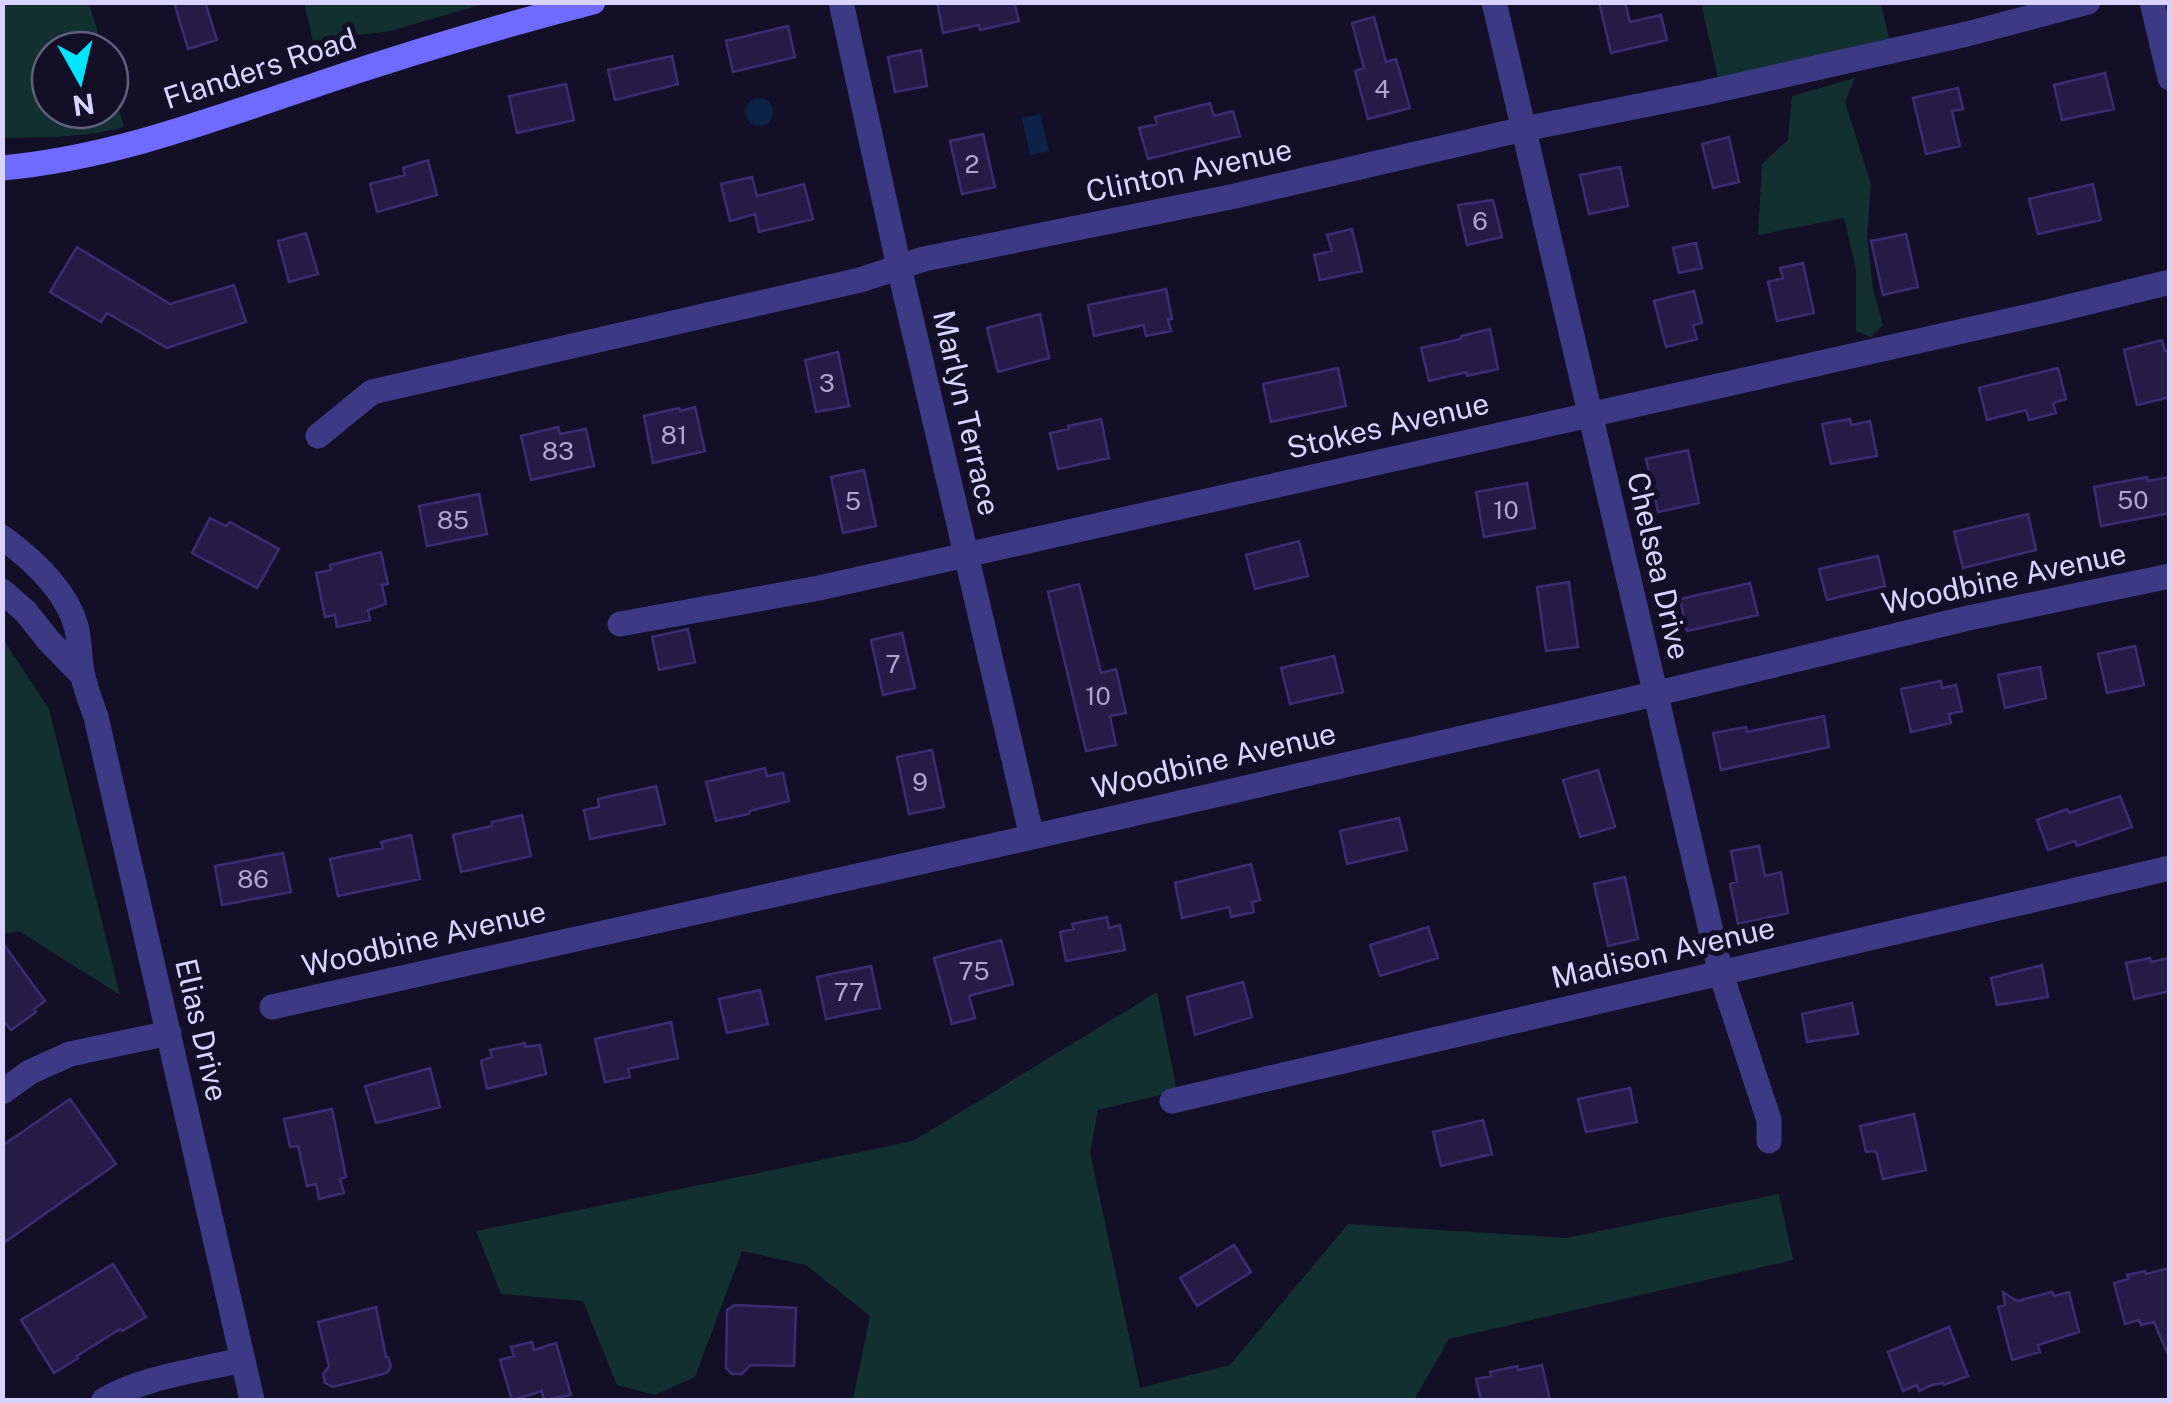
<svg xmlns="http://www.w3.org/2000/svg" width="2172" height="1403" font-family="'Public Sans',sans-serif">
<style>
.green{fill:#12302f}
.water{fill:#0c2248}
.building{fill:#241b47;stroke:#3b2d73;stroke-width:2.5}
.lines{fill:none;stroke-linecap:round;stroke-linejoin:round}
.minor{stroke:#3d3a85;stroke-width:25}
.secondary{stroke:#6f6bff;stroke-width:25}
.labels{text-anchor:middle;stroke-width:10;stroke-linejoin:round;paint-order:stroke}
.number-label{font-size:25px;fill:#aca6d1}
.street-label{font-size:30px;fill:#d9d4ff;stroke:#130f26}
</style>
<rect width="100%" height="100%" fill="#130f26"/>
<path class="green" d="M3 2 89 3 103 50H50V110H110V77L124 127C86 138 42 137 3 138Z
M304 3V2L487 3 390 31 313 41Z
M1701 3H1881L1889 39 1718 78Z
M1855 78 1845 102 1871 184 1867 237 1873 289 1883 325 1871 337 1856 331V269L1844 218 1758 235 1762 164 1788 140 1792 96Z
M3 639 49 709 120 995 19 931 3 934Z
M1157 992 1177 1091 1098 1110 1090 1152 1140 1388 1230 1365 1348 1224 1566 1238 1779 1194 1793 1260 1449 1339 1414 1400H853L870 1316 806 1265 742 1251 695 1377 655 1395 617 1385 583 1301 501 1294 476 1231 913 1141Z"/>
<path class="water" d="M745 112a14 14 0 1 1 28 0a14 14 0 1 1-28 0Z
M1040 114 1049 151 1030 155 1022 118Z"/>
<path class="building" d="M174 2H205L217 40 188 49Z
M937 2H1014L1019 21 980 30 979 25 943 33Z
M1599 2H1625L1630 22 1661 15 1667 40 1611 53Z
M1374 17 1386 62 1396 59 1410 108 1368 119 1355 71 1364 68 1352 23Z
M788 26 795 57 733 72 726 41Z
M921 50 927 86 895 92 888 57Z
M672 56 678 84 615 100 608 70Z
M2105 73 2114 109 2062 120 2054 85Z
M566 84 574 120 517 133 509 96Z
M1958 88 1963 109 1952 111 1960 146 1926 154 1913 98Z
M1210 103 1214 116 1233 111 1240 136 1148 159 1139 128 1157 124 1155 117Z
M983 134 995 187 962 194 950 141Z
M1729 137 1739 182 1713 188 1702 144Z
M428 160 437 195 377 212 370 184 405 175 403 168Z
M1620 167 1628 206 1589 214 1580 175Z
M752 177 757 196 804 184 813 219 759 232 755 214 730 221 721 184Z
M2093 184 2101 220 2038 234 2029 199Z
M1493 200 1502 237 1467 245 1458 205Z
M1352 229 1362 271 1320 280 1314 255 1332 251 1327 235Z
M306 233 318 274 289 282 278 241Z
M1906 234 1918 287 1883 295 1871 241Z
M1696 243 1702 268 1679 273 1673 248Z
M77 247 170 304 234 285 246 322 167 348 107 313 101 322 50 292Z
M1803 263 1814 313 1777 321 1768 282 1783 278 1780 268Z
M1166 289 1172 319H1168L1171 331 1146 336 1144 325 1094 336 1088 305Z
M1694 291 1702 323 1693 325 1697 339 1666 347 1654 301Z
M1040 314 1049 358 998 372 987 328Z
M1490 329 1498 369 1467 376V372L1429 381 1421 348 1461 339V336Z
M2162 340 2165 351 2170 350V397L2137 405 2124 350Z
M838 352 849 406 816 412 805 360Z
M1338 368 1346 406 1271 422 1263 384Z
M2058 368 2066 399 2053 403 2056 413 2029 420 2026 410 1987 420 1979 388Z
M695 407 705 451 653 463 644 416 679 408 680 411Z
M1101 419 1109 458 1058 469 1050 433 1069 429 1068 426Z
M1850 419 1851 425 1870 421 1877 456 1831 464 1822 424Z
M558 427 560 434 586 429 594 466 531 480 521 436Z
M1688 450 1699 503 1658 512 1646 459Z
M864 470 876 526 843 533 831 477Z
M2147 477 2148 481 2170 477V513L2101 526 2094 487Z
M1527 483 1535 528 1484 537 1476 492Z
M479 494 487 534 427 546 419 506Z
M2028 514 2036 550 1963 568 1954 532Z
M210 518 226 526 230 522 279 549 257 588 192 553Z
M1299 541 1308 576 1255 589 1246 555Z
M381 552 388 584 382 585 386 604 368 610 370 620 337 627 335 615 325 617 316 573 331 570 330 565Z
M1878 556 1885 586 1827 600 1819 569Z
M1569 582 1578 647 1546 651 1537 587Z
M1750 583 1758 615 1687 631 1680 599Z
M1079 584 1101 673 1116 669 1126 713 1110 716 1116 745 1086 751 1048 592Z
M688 629 695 662 659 670 652 637Z
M902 633 915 688 883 695 871 640Z
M2135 646 2144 685 2107 693 2098 654Z
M1334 656 1343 692 1290 704 1281 668Z
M2040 667 2046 698 2005 708 1998 675Z
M1941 681 1942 688 1956 685 1962 711 1949 714 1951 723 1911 732 1901 689Z
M1824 716 1829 747 1721 770 1713 733 1746 727 1747 732Z
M932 750 944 807 909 814 897 757Z
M765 768 767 776 783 773 789 801 750 811 749 814 716 821 706 782Z
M1598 770 1615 827 1580 837 1563 780Z
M656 786 665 824 590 839 584 810 599 807 598 799Z
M2120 796 2132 827 2077 846 2075 841 2048 850 2037 820 2067 809 2069 813Z
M522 815 531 856 461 872 453 835 492 826V822Z
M1399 818 1407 850 1347 864 1340 831Z
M411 835 420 879 338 896 330 859 383 848 381 842Z
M1759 846 1765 876 1781 872 1788 913 1738 924 1730 884 1737 882 1731 851Z
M283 853 291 892 222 905 215 866Z
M1251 864 1260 900 1252 902 1254 912 1231 917 1229 907 1182 918 1175 883Z
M1625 877 1638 939 1608 946 1594 884Z
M1107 917 1109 928 1120 925 1125 950 1066 961 1060 932 1074 929 1072 924Z
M1428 927 1438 958 1380 976 1370 945Z
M1001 940 1013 984 969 996 975 1018 952 1024 934 958Z
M2 942 45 1001 34 1009 36 1012 11 1030 2 1019Z
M2150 958 2151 962 2170 958V991L2134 999 2126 963Z
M2042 965 2048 997 1997 1005 1991 978Z
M871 966 880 1008 826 1019 817 977Z
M1243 982 1252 1017 1195 1035 1187 997Z
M760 990 768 1024 727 1033 719 999Z
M1852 1003 1858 1034 1807 1042 1802 1014Z
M671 1022 678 1058 628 1069 630 1077 605 1082 595 1039Z
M525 1043V1047L540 1045 546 1074 487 1089 481 1061 492 1057 490 1050Z
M430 1068 440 1107 376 1123 365 1086Z
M1630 1088 1637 1122 1586 1132 1578 1099Z
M70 1099 116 1164 2 1244V1146Z
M332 1109 346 1177 340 1179 344 1193 319 1199 316 1184 307 1186 298 1146 290 1147 284 1119Z
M1914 1114 1926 1170 1883 1179 1877 1154 1875 1151 1866 1152 1860 1126Z
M1483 1120 1492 1154 1441 1166 1433 1132Z
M1234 1245 1251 1272 1197 1306 1180 1278Z
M113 1264 146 1317 122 1331 120 1329 77 1356 78 1358 54 1373 21 1320Z
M2170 1268V1357H2169L2154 1322 2141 1325 2139 1320 2125 1324 2114 1283 2128 1279 2127 1275 2145 1271 2146 1274Z
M2003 1292 2017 1301 2052 1292 2054 1296 2069 1292 2079 1332 2038 1345 2040 1352 2012 1360 1998 1307 2005 1305Z
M735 1305 796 1308 794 1366 750 1365 742 1374H732L726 1368 727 1310Z
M376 1307 386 1357H388L391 1366 387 1373 333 1387 325 1383 323 1374 329 1366 318 1322Z
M1949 1327 1968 1376 1944 1385 1943 1383 1932 1385 1919 1391 1917 1385 1903 1391 1888 1352Z
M532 1342 534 1350 556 1343 571 1395 544 1400 542 1391 512 1400 500 1360 514 1356 511 1347Z
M1542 1365 1550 1400H1481L1476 1379 1491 1376 1490 1372 1517 1366 1518 1370Z"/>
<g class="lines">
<path class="minor" d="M841 2 899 267 1032 837
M1494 2 1721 974 1769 1120V1141
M2152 2 2170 78
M318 436 372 392 860 280 924 259 1235 196 1524 129 1704 93 1967 34 2088 2
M2 537C32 559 66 590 76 626 80 641 79 657 82 672 85 688 91 703 96 717L252 1400
M2 591 26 612 49 641 82 675
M620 624 819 588 2052 311 2170 282
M272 1007 1032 837 1654 694 1964 619 2170 576
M2 1092 30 1072 70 1054 169 1033
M1172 1101 2170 868
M104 1400C144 1377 196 1371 241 1360"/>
<path class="secondary" d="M2 168C113 158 216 118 321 83 410 53 501 26 593 2"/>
</g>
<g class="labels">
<g class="number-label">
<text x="1382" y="98">4</text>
<text x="972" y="173">2</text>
<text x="1480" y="230">6</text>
<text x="827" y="392">3</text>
<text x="674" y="444">81</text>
<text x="558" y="460">83</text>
<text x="2133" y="509">50</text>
<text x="853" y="510">5</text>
<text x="1506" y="519">10</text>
<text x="453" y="529">85</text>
<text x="893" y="673">7</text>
<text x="1098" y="705">10</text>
<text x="920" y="791">9</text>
<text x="253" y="888">86</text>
<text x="974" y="980">75</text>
<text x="849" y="1001">77</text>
</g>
<g class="street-label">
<text transform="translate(260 69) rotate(-18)" y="10">Flanders Road</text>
<text transform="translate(1189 171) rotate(-12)" y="10">Clinton Avenue</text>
<text transform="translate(966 413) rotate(77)" y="10">Marlyn Terrace</text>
<text transform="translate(1388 426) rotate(-13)" y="10">Stokes Avenue</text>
<text transform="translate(1658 566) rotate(77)" y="10">Chelsea Drive</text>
<text transform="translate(2004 579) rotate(-12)" y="10">Woodbine Avenue</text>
<text transform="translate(1214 761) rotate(-13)" y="10">Woodbine Avenue</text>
<text transform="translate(424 939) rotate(-13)" y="10">Woodbine Avenue</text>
<text transform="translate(1663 953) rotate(-13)" y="10">Madison Avenue</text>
<text transform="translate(201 1030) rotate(77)" y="10">Elias Drive</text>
</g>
</g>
<rect width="2172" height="1403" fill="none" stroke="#d9d4ff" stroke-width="10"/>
<g transform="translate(80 80) rotate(172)"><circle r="48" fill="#130f26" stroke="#625e7d" stroke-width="2.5"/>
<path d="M0-8L18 38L0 25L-18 38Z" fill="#00e5ff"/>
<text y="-15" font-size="28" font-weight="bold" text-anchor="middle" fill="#d9d4ff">N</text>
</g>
</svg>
